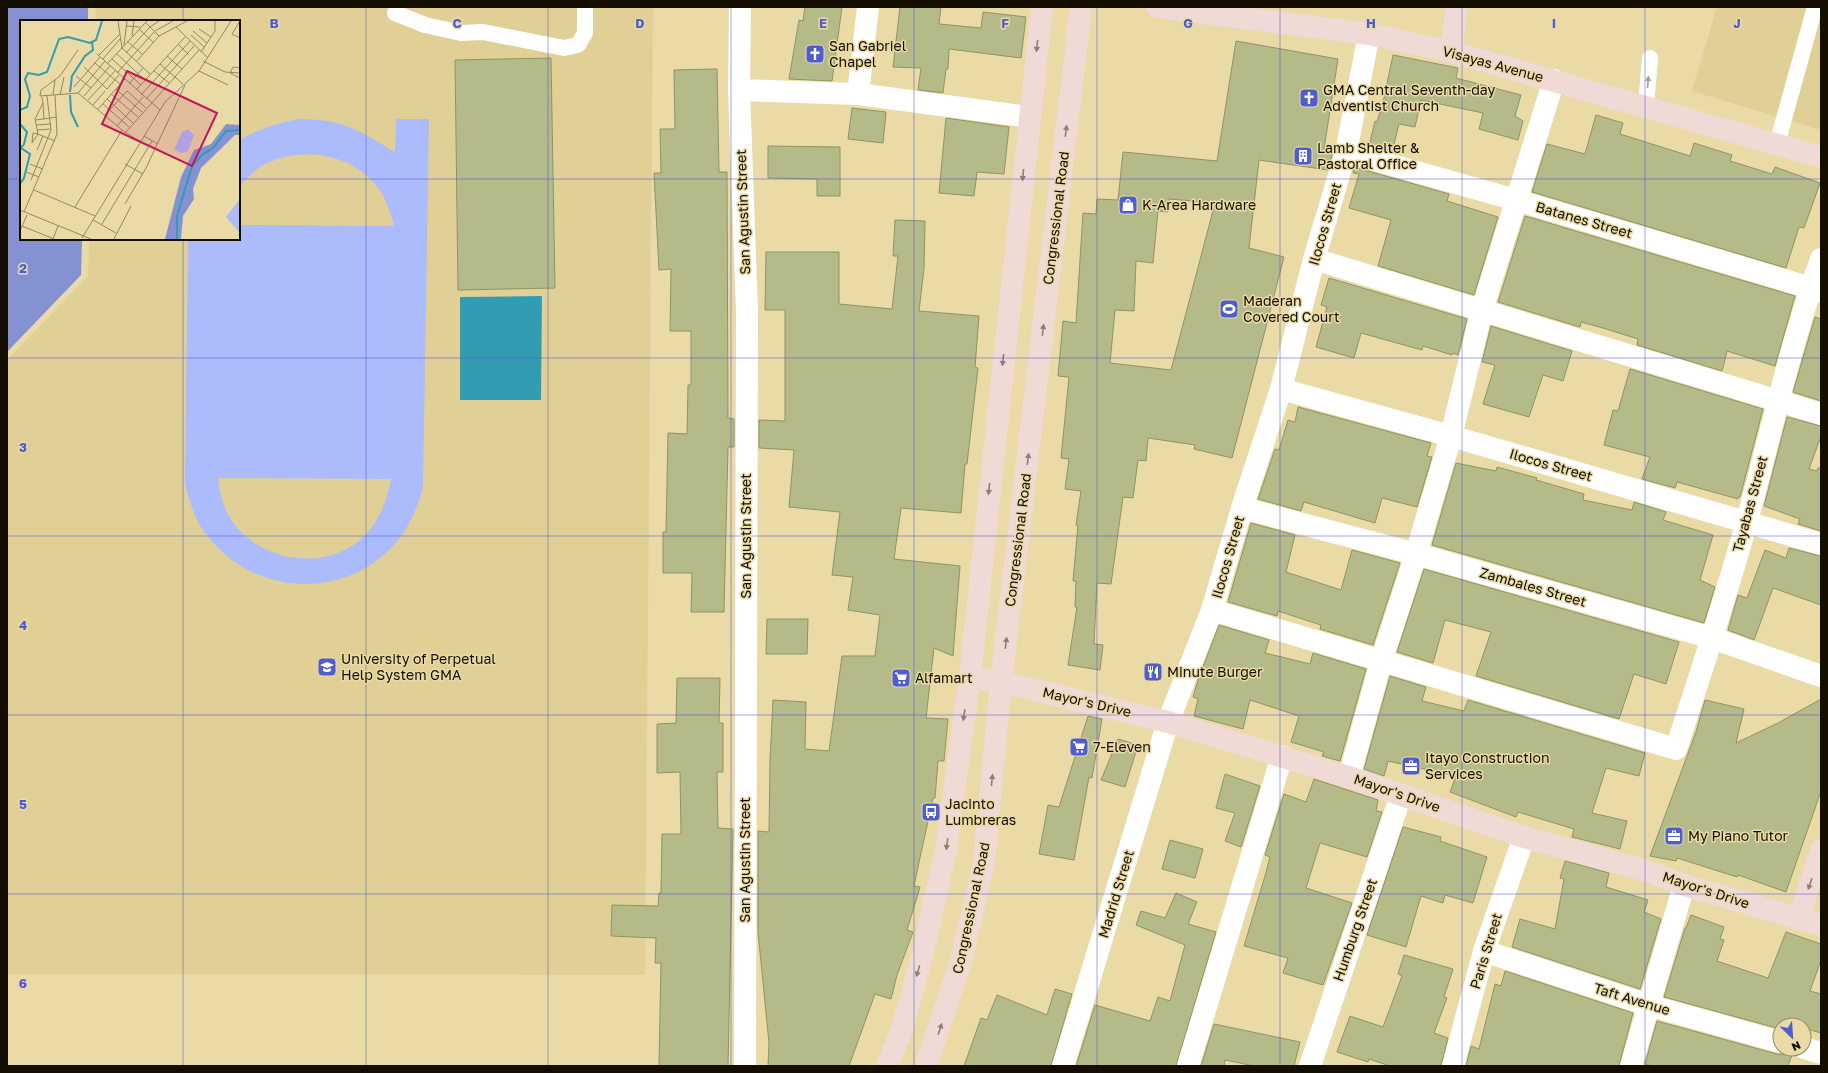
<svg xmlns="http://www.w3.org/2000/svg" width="1828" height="1073" font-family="'Golos Text',sans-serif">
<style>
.built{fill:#e1d095}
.green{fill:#acbbfb;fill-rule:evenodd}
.forest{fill:#8492d4}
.water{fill:#319cb2}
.building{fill:#b5bb88;stroke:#8e9462;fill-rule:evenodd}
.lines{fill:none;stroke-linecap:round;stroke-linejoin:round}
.lane{stroke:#fff;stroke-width:16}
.street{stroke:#fff;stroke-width:22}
.secondary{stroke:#f0dad5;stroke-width:22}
.oneway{fill:#8d7e75}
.oneway2{fill:#a19f99}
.grid{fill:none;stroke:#505cd2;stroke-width:1;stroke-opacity:0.55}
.labels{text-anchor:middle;stroke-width:3;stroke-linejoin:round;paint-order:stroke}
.poi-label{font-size:14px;fill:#140e00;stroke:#e9daa6;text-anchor:start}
.street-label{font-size:14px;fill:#140e00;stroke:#e9daa6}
.inset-river{fill:none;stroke:#319cb2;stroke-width:2}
.inset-road{fill:none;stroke:#948864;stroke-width:1}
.view{fill:#c2185b;fill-opacity:0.15;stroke:#c2185b;stroke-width:2}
.inset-edge{fill:none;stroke:#140e00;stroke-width:2}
.grid-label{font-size:13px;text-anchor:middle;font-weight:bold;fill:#505cd2;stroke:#e9daa6;stroke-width:3;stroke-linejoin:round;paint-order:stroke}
</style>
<rect width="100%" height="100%" fill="#e9daa6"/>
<path class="built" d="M96 7H653L645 975 7 974V360L88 276 89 239H239V21H95Z
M1717 7H1821V130L1692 91Z"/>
<path class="green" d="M299 119C344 119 358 130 395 152L396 119H429L423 488C417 509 408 530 393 546 337 605 244 593 201 527 193 514 189 499 185 484L188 239H239V225L394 226C391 214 387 203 381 192 356 154 303 144 264 165 254 170 246 179 239 187V140C259 129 277 123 299 119ZM218 478 391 479C387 499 381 516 368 532 331 575 256 563 229 516 222 504 220 491 218 478Z"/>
<path class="forest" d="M7 7H88V21H21V239H82L81 275 7 352Z"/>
<path class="water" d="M542 296 541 400H460V297Z"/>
<path class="building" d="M805 7H842L832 81 789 79 799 20 803 21Z
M900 7H941L939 24 981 28 983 12 1026 17 1021 58 949 49 948 69H946L943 93 918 90 921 68 893 67Z
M1236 41 1338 59 1324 149 1333 151 1328 170 1259 160 1249 248 1284 257 1232 458 1194 449 1195 445 1148 438 1146 461 1138 460 1133 498 1123 497 1111 584 1097 583 1094 644 1103 645 1100 670 1068 665 1077 607H1075L1076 581H1073L1078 525H1076L1081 491 1065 489 1069 459 1061 458 1069 377 1058 376 1063 321 1076 323 1083 213 1096 214 1097 199 1118 200 1123 152 1217 161ZM1169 199 1215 203 1171 370 1110 363 1115 310 1134 311 1136 261 1153 263 1158 211 1168 212Z
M1393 55 1458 68 1456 78 1521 95 1515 116 1523 121 1518 140 1479 129 1483 113 1421 100 1415 127 1399 124 1392 152 1369 146 1375 121 1377 122 1384 98Z
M551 58 555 288 458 290 455 60Z
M717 69 719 172H727L728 418 734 419V447H728L724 612H691L692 573H663V532H666L668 433 687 434 688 385H691V331H670L671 269 659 270 654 173H661L660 129H675L674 70Z
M852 108 886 112 883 143 848 139Z
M1596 115 1623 123 1620 134 1690 156 1694 143 1732 155 1730 161 1772 174 1775 167 1820 183 1804 228 1799 227 1786 268 1532 192 1547 144 1585 154Z
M946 118 1009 127 1004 174 977 172 974 196 939 193Z
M768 146 840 147V196H817V179L768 178Z
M1354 167 1449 194 1447 201 1498 217 1474 295 1378 266 1391 220 1349 208 1359 174 1353 173Z
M1525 216 1795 296 1775 366 1727 351 1722 371 1637 345 1638 339 1603 328 1581 322 1580 327 1498 302Z
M895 220 925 221 924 268 919 311 979 316 975 367 978 368 967 464H965L961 513 901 508 894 559 960 566 953 656 934 648 926 718 948 719 944 761H938L935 798H933L918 867 914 886 920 887 907 930 913 932 897 975 891 999 875 994 849 1066H768L769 1043 758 932V831L769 832 770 760 773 700 806 702 805 749 829 751 842 656H875L880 615 848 610 853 577 832 575 840 512 789 507 794 450 759 448V420L785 421V310H765L766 252H839V304L892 309 898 256H893Z
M1329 278 1467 319 1458 355 1453 353 1452 355 1423 346 1422 350 1361 333 1354 358 1316 347 1327 307 1321 305Z
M1815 317 1821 319V401L1793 392Z
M1491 326 1572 351 1563 381 1543 375 1529 417 1483 404 1495 365 1482 362Z
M1630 369 1763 409 1740 497H1738V499L1677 482 1675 488 1642 479 1650 457 1604 445 1613 410 1618 411Z
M1298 407 1431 443 1427 456 1432 457 1417 507 1382 498 1375 523 1304 502 1301 511 1258 499 1275 449 1279 450 1288 420 1295 422Z
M1787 417 1821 426V436L1809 469 1817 471 1818 468H1821V531L1798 524 1800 519 1764 506Z
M1456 463 1496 471 1497 467 1537 478 1536 480 1584 494 1583 500 1632 510 1634 502 1666 512 1663 520 1713 535 1700 580 1715 587 1704 623 1432 545Z
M1251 523 1295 535 1286 572 1341 590 1352 550 1400 563 1373 645 1320 629 1321 625 1278 611 1277 616 1228 602Z
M1789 548 1821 556V605L1773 588 1754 640 1728 630 1738 595 1747 598 1765 550 1786 558Z
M1424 569 1679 642 1666 684 1634 674 1619 719 1476 676 1491 632 1445 620 1433 663 1397 652Z
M767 619H808L807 654H766Z
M1219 625 1269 640 1265 653 1310 664 1313 653 1366 669 1340 761 1322 756 1324 752 1291 742 1299 716 1250 700 1243 729 1194 716 1198 699 1193 697 1198 680Z
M1390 676 1426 687 1422 701 1464 711 1468 700 1645 753 1639 776 1606 768 1592 813 1627 821 1620 849 1572 837 1574 829 1518 812 1516 817 1450 792 1456 776 1388 761 1384 776 1364 769Z
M677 678H720L719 723H723V772H717L718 828 733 829 728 1066H659L661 963H655L656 938 611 936 612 905 658 906 659 893H661L662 834H681L680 772 657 773V724L676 723Z
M1821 699V791L1786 892 1738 875 1737 877 1677 858 1676 861 1650 856 1696 732 1705 700 1744 709 1736 743 1778 723Z
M1088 716 1102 719 1092 778 1089 777 1074 860 1039 854 1048 805 1059 807Z
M1118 739 1138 745 1125 787 1101 780Z
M1225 774 1260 786 1241 847 1225 841 1235 813 1216 808Z
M1314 779 1378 800 1376 811 1382 812 1367 857 1320 843 1306 888 1352 903 1323 985 1283 973 1288 958 1244 946 1265 876 1270 857 1265 855 1284 794 1306 802Z
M1403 827 1441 837 1440 841 1487 857 1473 903 1445 895 1443 903 1421 896 1406 947 1367 935Z
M1170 840 1203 849 1195 878 1162 869Z
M1565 861 1609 873 1606 887 1648 900 1644 912 1661 919 1640 989 1512 947 1520 919 1555 929 1564 879 1560 878Z
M1176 893 1197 902 1188 924 1216 932 1176 1066H1076L1095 1005 1150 1021 1158 997 1170 1001 1185 945 1136 925 1141 911 1165 918Z
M1691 915 1724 927 1720 939 1724 940 1717 961 1768 978 1786 932 1821 944V960L1810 991 1821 994V1033L1804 1028V1025H1780V1029L1664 997 1685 928H1686Z
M1404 955 1453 969 1444 997 1447 998 1434 1033 1448 1038 1441 1066H1390L1369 1059 1368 1062 1337 1052 1350 1016 1383 1027 1402 976 1398 974Z
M1505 971 1633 1013 1619 1066H1466L1471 1046 1479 1049 1495 984 1501 986Z
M1055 989 1072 994 1051 1066H964L981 1018 987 1020 997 995 1047 1015Z
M1657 1021 1777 1054H1783L1790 1049H1792L1793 1052 1788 1066H1652L1645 1064Z
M1214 1024 1300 1042 1294 1066H1254L1225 1060 1224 1066H1201Z"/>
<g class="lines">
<path class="lane" d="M395 13 425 25 461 33 483 32 564 48 578 45 585 33V7
M1646 106 1650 58
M1777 144 1815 7"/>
<path class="street" d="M740 7 739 90 747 311 745 1066
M739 90 858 94 1029 117
M858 94 868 7
M1346 152 1516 200 1821 291
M1314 259 1821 414
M1281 389 1451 436 1821 544
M1242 508 1416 554 1712 638 1821 676
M1212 610 1676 749C1701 673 1726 597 1747 521 1771 433 1790 345 1821 259
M1349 777 1381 662 1416 554 1451 436 1482 310 1554 80
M1484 951 1648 1005 1780 1042
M1804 1048 1821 1053
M1063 1066 1168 722 1212 610 1242 508 1281 389 1314 259 1346 152 1369 34
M1188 1066 1282 756
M1310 1066 1401 795
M1453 1066 1484 951 1524 837
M1631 1066 1684 885"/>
<path class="secondary" d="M1157 7 1369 34 1452 52 1821 157
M1452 52 1456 7
M970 677 1001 682 1168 722 1349 777 1524 837 1644 870 1684 885 1821 925
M1798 919 1821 850
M887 1066 902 1029 923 953 946 849 970 677 1042 7
M926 1066 961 961 984 862 1001 682 1081 7"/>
</g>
<defs><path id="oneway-solid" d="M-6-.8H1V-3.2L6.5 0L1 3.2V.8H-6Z"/></defs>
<g class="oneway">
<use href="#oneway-solid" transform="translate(1037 46) rotate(96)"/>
<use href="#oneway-solid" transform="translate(1066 131) rotate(-83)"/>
<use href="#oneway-solid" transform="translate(1023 175) rotate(96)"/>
<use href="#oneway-solid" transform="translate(1043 330) rotate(-83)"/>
<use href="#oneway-solid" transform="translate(1003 360) rotate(96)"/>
<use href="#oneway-solid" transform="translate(1028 459) rotate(-83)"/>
<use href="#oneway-solid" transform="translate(989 489) rotate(96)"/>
<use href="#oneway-solid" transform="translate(1006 643) rotate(-83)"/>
<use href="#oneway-solid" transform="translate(964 715) rotate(98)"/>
<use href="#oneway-solid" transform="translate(992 780) rotate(-84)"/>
<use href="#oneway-solid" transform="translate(947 844) rotate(98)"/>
<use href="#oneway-solid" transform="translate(1810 884) rotate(109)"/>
<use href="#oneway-solid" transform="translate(918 971) rotate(106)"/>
<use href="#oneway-solid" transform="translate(940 1029) rotate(-72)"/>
</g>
<use class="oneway2" href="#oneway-solid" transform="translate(1648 82) rotate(-86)"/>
<path class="grid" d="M183 7V21M366 7V1066M548 7V1066M731 7V1066M914 7V1066M1097 7V1066M1280 7V1066M1462 7V1066M1645 7V1066M7 179H21M239 179H1821M183 239V1066M7 358H1821M7 536H1821M7 715H1821M7 894H1821"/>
<defs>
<g id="church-square" transform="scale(1)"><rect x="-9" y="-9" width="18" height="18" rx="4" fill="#505cd2" stroke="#e9daa6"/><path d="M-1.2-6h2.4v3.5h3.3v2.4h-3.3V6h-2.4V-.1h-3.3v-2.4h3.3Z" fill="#fff"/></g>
<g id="building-square" transform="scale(1)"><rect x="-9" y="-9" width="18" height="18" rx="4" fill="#505cd2" stroke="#e9daa6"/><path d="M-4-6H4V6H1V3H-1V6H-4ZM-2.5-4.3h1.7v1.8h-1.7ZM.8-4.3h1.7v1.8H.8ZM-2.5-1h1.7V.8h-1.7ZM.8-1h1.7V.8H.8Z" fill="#fff"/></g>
<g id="shop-square" transform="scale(1)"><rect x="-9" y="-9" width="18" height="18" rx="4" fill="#505cd2" stroke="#e9daa6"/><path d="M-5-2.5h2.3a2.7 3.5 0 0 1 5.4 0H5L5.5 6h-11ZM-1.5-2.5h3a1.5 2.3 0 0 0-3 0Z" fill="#fff"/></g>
<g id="stadium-square" transform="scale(1)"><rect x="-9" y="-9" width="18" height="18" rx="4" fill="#505cd2" stroke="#e9daa6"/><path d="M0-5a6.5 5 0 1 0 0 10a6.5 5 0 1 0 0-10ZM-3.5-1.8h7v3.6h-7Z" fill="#fff"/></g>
<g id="university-square" transform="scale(1)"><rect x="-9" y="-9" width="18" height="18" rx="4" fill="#505cd2" stroke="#e9daa6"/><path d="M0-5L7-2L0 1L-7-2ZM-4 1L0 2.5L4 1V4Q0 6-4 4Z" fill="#fff"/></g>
<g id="restaurant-square" transform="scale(1)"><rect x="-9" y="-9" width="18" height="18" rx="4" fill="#505cd2" stroke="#e9daa6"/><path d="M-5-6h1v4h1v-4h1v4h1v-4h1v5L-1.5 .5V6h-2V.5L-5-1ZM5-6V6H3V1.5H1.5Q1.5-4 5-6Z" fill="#fff"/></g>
<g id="supermarket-square" transform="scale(1)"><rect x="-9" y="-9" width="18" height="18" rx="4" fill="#505cd2" stroke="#e9daa6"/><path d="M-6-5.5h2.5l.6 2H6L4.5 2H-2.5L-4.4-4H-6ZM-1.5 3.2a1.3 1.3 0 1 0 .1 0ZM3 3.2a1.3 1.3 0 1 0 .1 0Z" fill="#fff"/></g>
<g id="office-square" transform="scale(1)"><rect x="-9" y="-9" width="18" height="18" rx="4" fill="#505cd2" stroke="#e9daa6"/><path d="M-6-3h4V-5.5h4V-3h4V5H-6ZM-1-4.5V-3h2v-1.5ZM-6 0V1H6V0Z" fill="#fff"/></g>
<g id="bus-square" transform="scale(1)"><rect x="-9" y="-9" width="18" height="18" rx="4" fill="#505cd2" stroke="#e9daa6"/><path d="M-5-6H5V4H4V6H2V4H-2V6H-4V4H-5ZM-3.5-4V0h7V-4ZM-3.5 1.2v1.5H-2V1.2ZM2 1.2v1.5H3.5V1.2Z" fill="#fff"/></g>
</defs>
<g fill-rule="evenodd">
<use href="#church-square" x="815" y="54"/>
<use href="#church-square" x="1309" y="98"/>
<use href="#building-square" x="1303" y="156"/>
<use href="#shop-square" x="1128" y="205"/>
<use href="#stadium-square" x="1229" y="309"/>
<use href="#university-square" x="327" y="667"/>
<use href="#restaurant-square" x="1153" y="672"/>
<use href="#supermarket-square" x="901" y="678"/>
<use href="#supermarket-square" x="1079" y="747"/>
<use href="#office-square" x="1411" y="766"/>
<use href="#bus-square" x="931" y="812"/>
<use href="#office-square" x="1674" y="836"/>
</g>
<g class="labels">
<g class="poi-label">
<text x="829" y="51">San Gabriel<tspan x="829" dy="16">Chapel</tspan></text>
<text x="1323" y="95">GMA Central Seventh-day<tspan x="1323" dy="16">Adventist Church</tspan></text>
<text x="1317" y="153">Lamb Shelter &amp;<tspan x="1317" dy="16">Pastoral Office</tspan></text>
<text x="1142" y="210">K-Area Hardware</text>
<text x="1243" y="306">Maderan<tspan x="1243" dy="16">Covered Court</tspan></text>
<text x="341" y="664">University of Perpetual<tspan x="341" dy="16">Help System GMA</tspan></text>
<text x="1167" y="677">Minute Burger</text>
<text x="915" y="683">Alfamart</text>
<text x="1093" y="752">7-Eleven</text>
<text x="1425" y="763">Itayo Construction<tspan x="1425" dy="16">Services</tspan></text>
<text x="945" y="809">Jacinto<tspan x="945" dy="16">Lumbreras</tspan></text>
<text x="1688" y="841">My Piano Tutor</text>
</g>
<g class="street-label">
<text transform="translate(1493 64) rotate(15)" y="5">Visayas Avenue</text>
<text transform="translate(743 212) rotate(-92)" y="5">San Agustin Street</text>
<text transform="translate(1056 218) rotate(-83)" y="5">Congressional Road</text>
<text transform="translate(1584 220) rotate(16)" y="5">Batanes Street</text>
<text transform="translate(1325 224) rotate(-74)" y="5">Ilocos Street</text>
<text transform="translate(1551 465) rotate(16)" y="5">Ilocos Street</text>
<text transform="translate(1750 504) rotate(-75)" y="5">Tayabas Street</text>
<text transform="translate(746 536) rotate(-90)" y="5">San Agustin Street</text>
<text transform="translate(1018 540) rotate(-83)" y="5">Congressional Road</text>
<text transform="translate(1228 557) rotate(-74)" y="5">Ilocos Street</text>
<text transform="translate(1533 587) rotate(16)" y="5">Zambales Street</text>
<text transform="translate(1087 702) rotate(13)" y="5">Mayor's Drive</text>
<text transform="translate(1397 793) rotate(19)" y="5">Mayor's Drive</text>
<text transform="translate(745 860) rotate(-90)" y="5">San Agustin Street</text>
<text transform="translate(1706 890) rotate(18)" y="5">Mayor's Drive</text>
<text transform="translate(1116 894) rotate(-73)" y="5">Madrid Street</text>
<text transform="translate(971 908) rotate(-78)" y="5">Congressional Road</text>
<text transform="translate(1355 930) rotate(-71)" y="5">Humburg Street</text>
<text transform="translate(1486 951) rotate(-73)" y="5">Paris Street</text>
<text transform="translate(1632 999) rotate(17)" y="5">Taft Avenue</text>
</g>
</g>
<g transform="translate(20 20)">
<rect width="220" height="220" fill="#e9daa6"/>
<path d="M168 109 174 115 168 131 162 133 154 130 162 112ZM220 179V213L206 197Z" fill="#acbbfb"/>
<path d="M206 104 220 105V115H215L181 148 173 169 174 179 163 196 161 219H145L161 157 174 130 191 124Z" fill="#8492d4"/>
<path class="inset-river" d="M50 72 52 56 65 36 73 30 72 22M50 75 51 92 58 107M0 90 7 87 10 76 5 59 8 53 19 55 27 52 39 19 48 17 70 23 76 20 82 1M0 104 7 112 4 124 1 128 10 134 4 158 0 164M157 219V196L172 146 182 135 194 127 206 111 220 110"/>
<path class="inset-road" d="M98 1 102 28M220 1 212 14 220 18M125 2 139 16M106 6 120 7M156 7 188 38M119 9 133 22M179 9 191 17M173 11 187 23M171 15 184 27M112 16 114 1M107 21 122 34M158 24 169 35M104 25 107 1M102 28 130 54M58 30 40 56 21 70 20 76 58 73 102 110 121 122M181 32 195 11V1M106 33 130 7 139 1M77 34 140 90M97 34 125 60M79 35 100 14M147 36 162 49M83 39 100 19M92 39 121 65M183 41 205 52 220 53M116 42 139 16 167 1M75 43 100 64M87 44 127 1M140 44 163 64M64 47 87 69 99 55M220 48 213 47 210 53 220 58M134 51 149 63M179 51 208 65M97 53 135 11 153 1M56 56 71 68M109 64 123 48M54 67 80 37M96 69 122 92M116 70 165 17M58 73 85 41M91 74 118 97M33 75 35 60M40 75 44 57M121 75 170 21M64 76 90 46M87 79 113 103M126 79 174 26M68 80 95 51M23 83 24 99M83 84 109 107M73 85 85 71M78 89 105 59M85 95 107 71 126 88M16 100 37 97M16 105 31 104M97 106 123 77M17 110 31 109M105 113 179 30M18 114 12 123 13 113 18 114 35 121M18 114 15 99 23 83 22 77M124 116 138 124M17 130 23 116M10 144 23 149M105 144 123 154M6 152 19 157M11 160 31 110 27 76M14 170 75 196M105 184 126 148 165 65M55 187 102 110M0 190 71 219M4 192 37 114 35 75M73 200 96 213M82 204 132 121M2 206 34 219M0 211 7 195M62 218 145 82 179 51 211 1M33 219 38 206M94 219 111 186"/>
<path class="view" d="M107 51 197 93 172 146 82 104Z"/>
<rect width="220" height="220" class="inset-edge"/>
</g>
<g class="grid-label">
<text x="274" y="28">B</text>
<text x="457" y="28">C</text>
<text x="640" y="28">D</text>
<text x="823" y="28">E</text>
<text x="1005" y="28">F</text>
<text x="1188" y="28">G</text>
<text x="1371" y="28">H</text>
<text x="1554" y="28">I</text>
<text x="1737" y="28">J</text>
<text x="23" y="273">2</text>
<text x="23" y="452">3</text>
<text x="23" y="630">4</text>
<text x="23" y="809">5</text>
<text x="23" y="988">6</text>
</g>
<rect width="1828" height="1073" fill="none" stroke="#140e00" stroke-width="16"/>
<g transform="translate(1792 1037) rotate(155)"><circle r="19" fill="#e9daa6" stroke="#948864"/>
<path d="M0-3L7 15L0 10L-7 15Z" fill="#505cd2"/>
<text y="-6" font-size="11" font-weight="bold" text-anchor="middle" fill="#140e00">N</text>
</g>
</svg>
